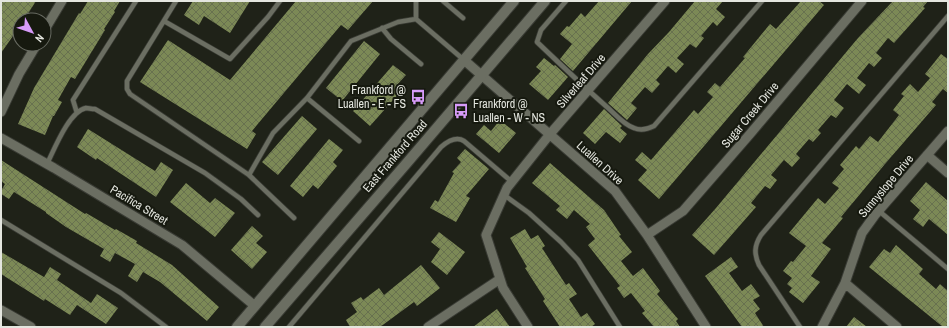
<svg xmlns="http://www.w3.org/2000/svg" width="949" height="328" font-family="'Archivo Narrow',sans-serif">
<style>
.building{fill:url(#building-cross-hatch)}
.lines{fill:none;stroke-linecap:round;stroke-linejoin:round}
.service-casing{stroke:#393b34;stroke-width:6}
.minor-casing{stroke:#393b34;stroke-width:11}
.secondary-casing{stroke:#393b34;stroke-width:12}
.service{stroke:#6b6e62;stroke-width:4.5}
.minor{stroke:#6b6e62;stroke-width:9}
.secondary{stroke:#6b6e62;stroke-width:10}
.labels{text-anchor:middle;stroke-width:4;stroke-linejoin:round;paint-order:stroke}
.street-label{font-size:12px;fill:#e4e6df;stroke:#16190f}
.poi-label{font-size:12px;fill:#e4e6df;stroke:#16190f;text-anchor:end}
</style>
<defs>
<pattern id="building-cross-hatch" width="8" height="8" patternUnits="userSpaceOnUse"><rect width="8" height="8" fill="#7c8956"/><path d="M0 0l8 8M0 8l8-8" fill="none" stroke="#68714f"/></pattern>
</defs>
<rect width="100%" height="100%" fill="#1f2218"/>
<path class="building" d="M1 1H36L24 20H20V26L1 53Z
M88 1H120L114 11 115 12 104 29 105 30 83 66 75 79 71 77 58 100 62 102 54 116H53L45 135 18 124 34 88 79 13 80 14Z
M193 1H250L230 33 204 16 199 25 184 15Z
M296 1H373L348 30 341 25 252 131 256 134 247 149 140 82 168 40 230 80Z
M599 1H632L573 71 560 59 572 44 560 34 567 26 569 27 581 13 585 17Z
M695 1H723L716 9 725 17 717 26 713 22 701 36 704 38 696 48 690 44 677 58 684 64 676 73 668 66 656 80 660 84 652 93 645 87 631 103 637 108 627 120 608 103 648 54 669 32Z
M801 1H819L824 5 659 199 638 180 647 170 635 160 642 152 651 160 694 110 698 114 713 97 707 92 715 83 720 87 745 58 743 57 770 24 776 29Z
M893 1H928L923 7 925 8 894 43 888 38 876 53 882 58 874 67 869 63 857 78 866 85 859 94 847 84 834 100 844 108 836 118 831 115 818 130 821 133 813 142 809 139 796 154 800 158 792 167 784 160 771 175 777 180 770 189 765 186 751 203 756 207 714 255 692 235 716 208 858 38Z
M364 41 380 54 342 101 326 88Z
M941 54 948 59V93L943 89 932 102 936 105 885 164 841 217 843 218 822 243 831 249 811 276 820 282 803 303 789 292 792 288 787 284 792 278 783 271 791 261 793 262 806 246 789 233 818 198 825 204 839 188 832 183 844 169 840 165 856 146 859 149 870 136 878 142 899 115 893 110 904 96 901 94 910 84 918 92 930 78 925 74Z
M544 58 554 66 555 65 568 77 548 100 529 84 541 71 536 67Z
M393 65 406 75 396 86 401 91 370 126 353 111Z
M604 109 622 126 620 128 627 134 620 143 606 132 595 144 583 133Z
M302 116 317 129 278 175 262 162Z
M500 120 516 133 499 153 476 134 484 125 491 131Z
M88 129 155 171 161 162 173 170 156 197 97 158 96 160 77 147Z
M329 139 343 150 333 162 337 166 318 189 313 185 303 197 290 186Z
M465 149 489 169 466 196 470 198 456 222 430 208 435 200 438 202 454 173 452 172 461 162 457 158Z
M1 160 85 214 86 213 115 230 116 229 137 241 136 243 172 265 219 307 207 321 160 282 143 272 137 282 128 276 135 264 115 253 110 262 100 256 104 249 66 227 46 213V212L14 192 9 199 1 194V191L5 184 1 181Z
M550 163 604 210 621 235 619 236 632 252 621 261 633 276 643 268 660 291 657 294 678 319 676 321 680 327H654L642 313 645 311 631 293 624 298 617 288 620 286 588 245 595 239 586 227 590 224 574 210 567 219 556 210 560 206 532 183Z
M926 182 948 201V235L929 219 923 227 913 219 920 210 910 201Z
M186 183 210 203 215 198 235 213 215 237 170 202Z
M252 226 263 236 256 243 267 252 252 269 231 250Z
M525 229 531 239 538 235 545 246 542 248 566 285 569 283 577 294 569 299 581 317 587 313 595 324 591 327H560L543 301 545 299 525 268 527 267 510 238Z
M439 232 465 252 447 275 431 262 440 249 431 242Z
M896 245 923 269 919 274 936 289 940 284 948 291V327H943L869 267 884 249 890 253Z
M1 252 44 277 50 267 61 274 57 280 91 303 97 294 118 308 106 324 77 305 70 315 45 299 44 301 1 274Z
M731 257 738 267 729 273 742 291 751 284 760 296 753 300 760 309 755 313 764 327H742L705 276Z
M421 265 440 288 417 306 414 302 380 327H350L346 320 357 312 351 303 361 297 363 300 379 288 384 295Z
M497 309 510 327H473Z
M854 317 867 327H846Z"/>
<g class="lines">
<g class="service-casing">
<path id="service" d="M176 1 127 81V89L130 94 249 175 294 218
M443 1 463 18
M566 1 541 30 537 42C560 64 583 86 607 107 615 114 624 125 634 128 641 131 648 129 654 126L762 1
M416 19 464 60
M164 21 230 59 268 17 280 1
M382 28 391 39 421 64
M307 98 359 141
M77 113 73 100 136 1
M47 164C54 150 69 111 86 108 88 108 92 109 95 109L205 173 241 199 258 215
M249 175 273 133 307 98 351 41 398 22 416 19V1
M504 195 529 213 561 242 578 260 620 327
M879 211 948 269
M1 220 121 293 166 327
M289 327 441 147C448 141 456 136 464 141L512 182
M800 327 759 265C754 254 754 246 761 235L948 16"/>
</g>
<g class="minor-casing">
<path id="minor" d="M44 31 62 1
M464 60 615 191 647 235 706 327
M1 112 19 74 37 44
M1 138 54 168 182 245 255 306
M927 155 948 173
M647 235 683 211 750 134 862 1
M845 283 897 327
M1 310 31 327
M428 327 500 279
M528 327 503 288 486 235 507 188 550 134 665 1
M822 327 845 283 862 233 875 215 948 131"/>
</g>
<g class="secondary-casing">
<path id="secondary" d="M237 327 514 1
M265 327 406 164 545 1"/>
</g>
<use href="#service" class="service"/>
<use href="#minor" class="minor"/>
<use href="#secondary" class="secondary"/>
</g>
<defs>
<g id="bus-bare" transform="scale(1.2)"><path d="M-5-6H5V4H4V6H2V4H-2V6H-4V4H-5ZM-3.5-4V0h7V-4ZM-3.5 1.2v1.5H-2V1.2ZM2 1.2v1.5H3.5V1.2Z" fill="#d79bf9" stroke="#16190f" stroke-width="2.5" paint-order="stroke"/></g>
</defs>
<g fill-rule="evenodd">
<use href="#bus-bare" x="418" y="97"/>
<use href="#bus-bare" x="461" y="111"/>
</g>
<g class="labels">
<g class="street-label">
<text transform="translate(581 81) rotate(-49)" y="4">Silverleaf Drive</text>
<text transform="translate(750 115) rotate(-50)" y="4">Sugar Creek Drive</text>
<text transform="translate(395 156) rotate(-49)" y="4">East Frankford Road</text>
<text transform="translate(600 163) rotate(42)" y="4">Luallen Drive</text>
<text transform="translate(886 186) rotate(-50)" y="4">Sunnyslope Drive</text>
<text transform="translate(139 205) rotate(31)" y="4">Pacifica Street</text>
</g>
<g class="poi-label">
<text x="406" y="94">Frankford @<tspan x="406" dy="14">Luallen - E - FS</tspan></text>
<text x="473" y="108" text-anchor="start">Frankford @<tspan x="473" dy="14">Luallen - W - NS</tspan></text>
</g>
</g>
<rect width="949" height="328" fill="none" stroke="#e4e6df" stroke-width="4"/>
<g transform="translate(32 32) rotate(130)"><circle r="19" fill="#16190f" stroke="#686b62"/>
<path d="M0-3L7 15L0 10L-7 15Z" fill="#d79bf9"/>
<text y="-6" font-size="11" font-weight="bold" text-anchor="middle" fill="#e4e6df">N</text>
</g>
</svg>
